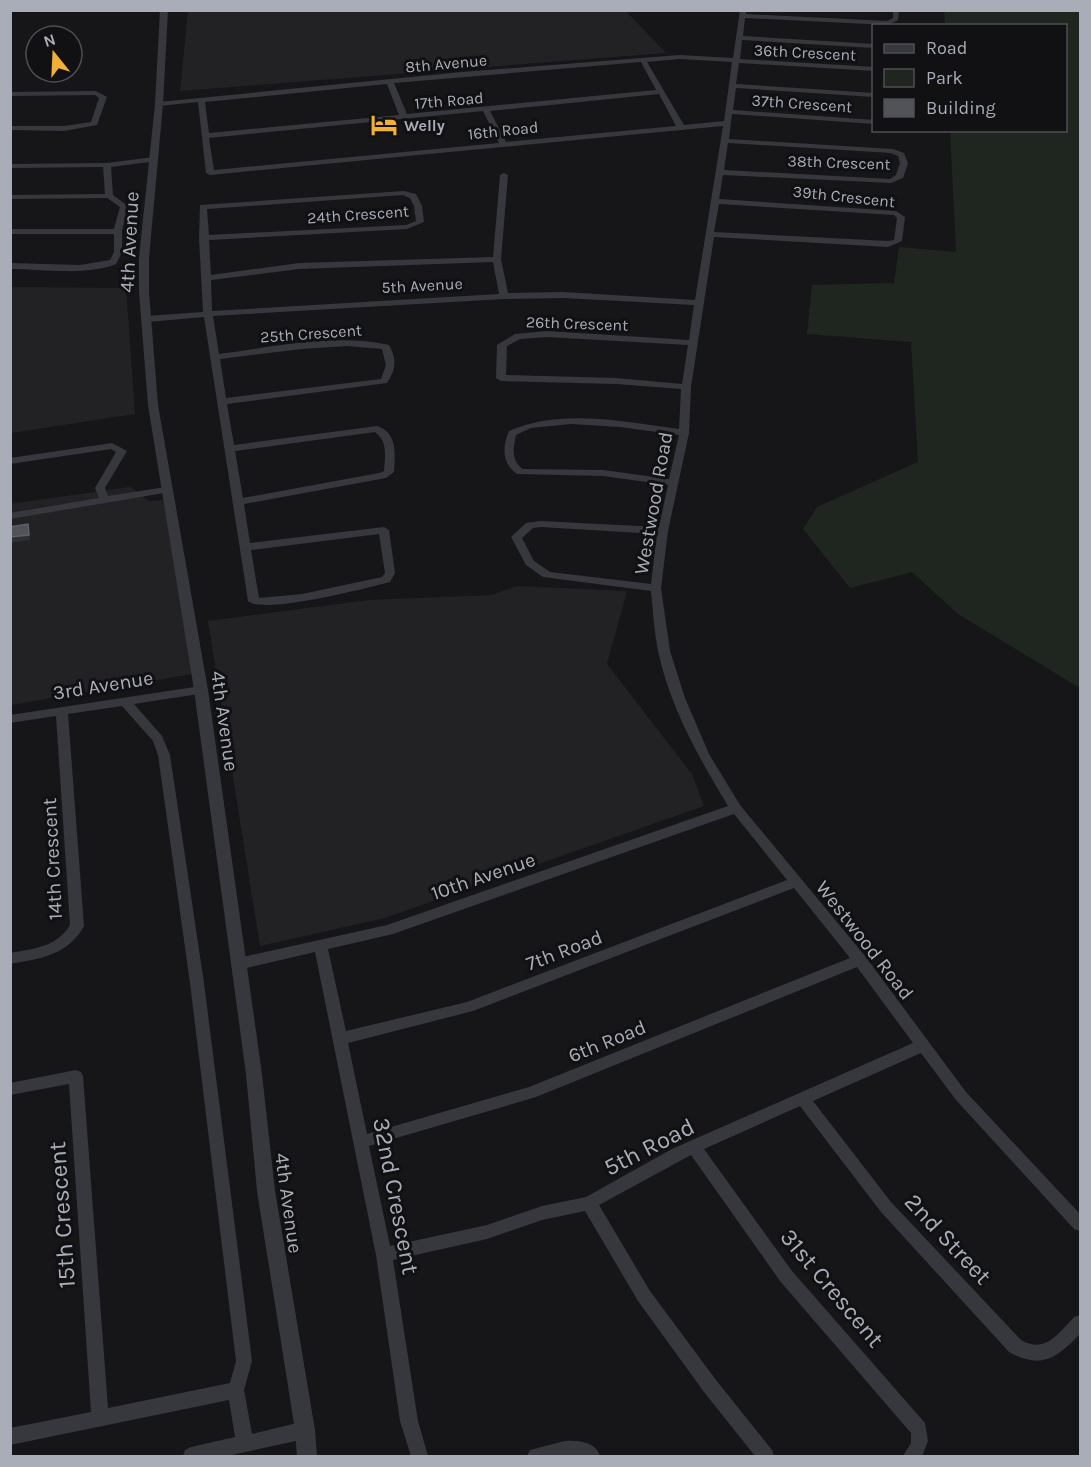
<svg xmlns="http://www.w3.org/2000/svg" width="1091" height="1467" font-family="Karla,sans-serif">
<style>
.built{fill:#222225}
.green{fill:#1e261f}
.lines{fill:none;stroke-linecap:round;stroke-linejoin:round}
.minor{fill:#37383d;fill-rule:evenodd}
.tertiary{fill:#37383d;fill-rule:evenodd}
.shaded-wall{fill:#2f3033}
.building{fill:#525359;stroke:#5f6168;stroke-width:1.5}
.labels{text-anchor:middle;stroke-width:6;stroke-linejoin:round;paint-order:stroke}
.far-street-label{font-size:16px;fill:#a8adb8;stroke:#111113}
.far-poi-label{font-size:16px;font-weight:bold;fill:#a8adb8;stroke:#111113;text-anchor:start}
.street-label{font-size:20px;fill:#a8adb8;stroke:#111113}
.near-street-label{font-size:24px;fill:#a8adb8;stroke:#111113}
</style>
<rect width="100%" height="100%" fill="#161618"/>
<path class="built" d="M188 11H626L666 53 180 91Z
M11 287 126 288 135 414 11 433Z
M130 487 149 501 164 500 192 674 11 705 10 504Z
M517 586 627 591 607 664 692 774 704 806 385 918 260 946 208 621 369 600 492 595Z"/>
<path class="green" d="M944 11H1080V688L958 614 912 572 850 588 803 529 817 507 918 462 911 342 807 334 812 285 894 283 899 247 956 252 950 131 1066 130V26L945 25Z"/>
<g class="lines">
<path class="minor" d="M740 10H746V14L887 21 893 18V10H899L898 20 888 25 745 18 743 36 874 44V48L742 40 740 59 874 67V71L739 63 736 84 874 93V97L736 88 733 110 874 120V124L732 114 729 139 893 149 904 153 908 163 903 178 891 183 723 175 719 199 896 211 905 217 902 241 888 247 714 237 691 387 689 433 668 531 661 588 670 651 685 698 709 754 740 805 865 956 966 1092 1080 1214V1231L1074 1229 956 1100 921 1053 813 1101 891 1202 1021 1340C1045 1354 1058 1334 1074 1317L1080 1315V1334C1057 1358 1041 1370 1009 1352L881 1212 800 1106 704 1149 792 1271 925 1423 928 1441 922 1456H903L911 1443V1433L780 1281 691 1155 599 1205 650 1291 716 1380 772 1450 774 1456H755L704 1392 638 1301 585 1211 542 1220 487 1239 393 1260 418 1421 428 1456H411L400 1421 376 1255 315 952 238 970 233 968 231 964 233 960 238 958 387 925 728 806C699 758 670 707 658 651 654 631 653 611 651 591L543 577 526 565 511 537 526 523 541 521 659 527 668 485 603 476 517 474C502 464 502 447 509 431 562 408 623 422 679 429L681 389 616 384 501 381 496 378 497 345 515 334 547 331 689 340 694 305 563 298 504 299 213 316 219 354C274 347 334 333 389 345 397 359 396 370 387 383L227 404 234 445 377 426C398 433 395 454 394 472L386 478 244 504 250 543 384 527 389 530 395 573 390 582C367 588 263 615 248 601L204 317 147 322 143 319 147 316 203 312 199 238 200 205 404 191 416 194 422 206 424 222 407 229 209 240 211 275 299 263 493 257 500 175 504 173 508 175 501 259 508 293 563 292 695 300 723 126 210 175 206 173 198 102 159 106 155 104 159 102 462 72 680 55 733 58ZM680 59 732 62 724 121 684 125 647 62ZM641 62 656 90 407 114 394 83ZM387 84 399 115 209 133 205 102ZM659 94 676 126 506 142 490 111ZM483 111 499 143 214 170 209 138ZM728 143 891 153 898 156 900 163 896 175 890 179 724 170ZM403 195 410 198 414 206 416 221 406 225 209 235 207 209ZM719 204 894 215 897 218 894 240 888 241 714 232ZM493 262 499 294 212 311 211 280 299 269ZM547 337 688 345 682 384 616 378 506 375 507 346 520 339ZM347 346 382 349 386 365 381 379 226 398 220 359 302 349ZM571 424 620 427 679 435 669 479 603 470 523 469C511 461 513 448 516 435L531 428ZM375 432C388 441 385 457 384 471L379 473 243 498 235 451ZM541 527 657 534 651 584 550 572 534 561 522 538 533 528ZM379 534 385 573 382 577 302 594 259 598 251 550ZM734 814 787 880 467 1002 346 1031 328 949 393 934ZM794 888 850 958 529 1087 367 1134 348 1043 473 1011ZM857 967 913 1043 672 1149 586 1197 542 1206 487 1225 390 1246 369 1146 536 1097Z
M96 91 107 97 97 125 64 131 10 130V126H64L91 122 99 98 95 95 10 96V92Z
M154 157 158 159 157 161 111 167 113 195 128 206 122 231V252L116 264C87 276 42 269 10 269V263L80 265 110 260 114 252V234H10V229H114L120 207 107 198 10 199V195L105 194 103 167 10 168V164L107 163Z
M112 443 127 451 105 488 108 496 166 487 170 488V492L10 519V513L99 498 95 488 116 452 111 449 10 464V458Z
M201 686 205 687 207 690 205 693 134 704 162 736 170 755 204 983 252 1361 244 1390 252 1434 305 1421 311 1424 314 1430 311 1436 305 1439 227 1456H183L185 1450 191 1447 235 1437 229 1400 10 1445V1428L91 1412 69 1084 10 1095V1083L76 1070 81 1072 83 1076 108 1408 230 1383 236 1361 190 983 158 755 153 741 122 706 68 714 84 926C68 955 40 959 10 964V953C33 949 57 947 70 925L56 716 10 723V715Z
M565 1441C578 1440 596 1442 600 1456H527L530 1450Z"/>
<path class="tertiary" d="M160 10H168L163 104 149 258V292L158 405 208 690 262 1074 275 1191 315 1430 317 1456H297L295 1430 257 1191 246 1074 194 690 148 405 139 292V258L155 104Z"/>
</g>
<path class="shaded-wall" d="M28 524 30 540 10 543V537Z"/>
<path class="building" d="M28 524 29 535 10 537V527Z"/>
<defs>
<g id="hotel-bare" transform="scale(2.07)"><path d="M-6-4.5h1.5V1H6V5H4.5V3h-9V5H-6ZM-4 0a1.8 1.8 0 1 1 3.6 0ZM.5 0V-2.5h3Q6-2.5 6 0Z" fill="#f2b134" stroke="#111113" stroke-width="2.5" paint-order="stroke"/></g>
</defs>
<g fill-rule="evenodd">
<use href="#hotel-bare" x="384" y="125"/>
</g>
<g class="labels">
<g class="far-street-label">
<text transform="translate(805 52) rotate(3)" y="6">36th Crescent</text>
<text transform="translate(446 63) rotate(-5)" y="6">8th Avenue</text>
<text transform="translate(449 100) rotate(-5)" y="6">17th Road</text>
<text transform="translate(802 103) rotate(4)" y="6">37th Crescent</text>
<text transform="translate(503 130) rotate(-6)" y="6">16th Road</text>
<text transform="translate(839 162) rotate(2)" y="6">38th Crescent</text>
<text transform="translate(844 196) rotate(6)" y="6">39th Crescent</text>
<text transform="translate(358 214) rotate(-4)" y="6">24th Crescent</text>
<text transform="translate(422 285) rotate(-3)" y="6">5th Avenue</text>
<text transform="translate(577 323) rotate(2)" y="6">26th Crescent</text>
<text transform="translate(311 333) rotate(-4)" y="6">25th Crescent</text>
</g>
<g class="far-poi-label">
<text x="404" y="131">Welly</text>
</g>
<g class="street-label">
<text transform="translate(129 242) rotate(-87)" y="7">4th Avenue</text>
<text transform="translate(653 503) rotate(-80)" y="7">Westwood Road</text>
<text transform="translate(103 685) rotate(-9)" y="7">3rd Avenue</text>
<text transform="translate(225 721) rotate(82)" y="7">4th Avenue</text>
<text transform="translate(52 859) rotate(-93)" y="7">14th Crescent</text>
<text transform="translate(483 876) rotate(-19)" y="7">10th Avenue</text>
<text transform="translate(865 940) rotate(52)" y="7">Westwood Road</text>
<text transform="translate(564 950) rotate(-21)" y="7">7th Road</text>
<text transform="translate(607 1041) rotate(-22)" y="7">6th Road</text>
<text transform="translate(289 1203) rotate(82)" y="7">4th Avenue</text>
</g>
<g class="near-street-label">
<text transform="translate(649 1147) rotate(-27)" y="8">5th Road</text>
<text transform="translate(396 1196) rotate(79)" y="8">32nd Crescent</text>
<text transform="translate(62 1215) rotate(-94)" y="8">15th Crescent</text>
<text transform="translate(948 1239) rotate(47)" y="8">2nd Street</text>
<text transform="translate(832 1288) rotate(50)" y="8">31st Crescent</text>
</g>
</g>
<rect width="1091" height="1467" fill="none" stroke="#a8adb8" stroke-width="24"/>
<rect x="872" y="24" width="195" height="108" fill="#111113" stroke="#4d4f55" stroke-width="1.5"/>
<rect x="884" y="44" width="30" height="9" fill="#37383d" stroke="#4d4f55" stroke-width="1.5"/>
<text x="926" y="54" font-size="18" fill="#a8adb8">Road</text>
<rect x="884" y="69" width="30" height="18" fill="#1e261f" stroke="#4d4f55" stroke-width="1.5"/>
<text x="926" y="84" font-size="18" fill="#a8adb8">Park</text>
<rect x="884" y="99" width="30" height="18" fill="#525359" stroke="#4d4f55" stroke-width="1.5"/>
<text x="926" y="114" font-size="18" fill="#a8adb8">Building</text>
<g transform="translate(54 54) rotate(342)"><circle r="28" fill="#111113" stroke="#4d4f55" stroke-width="1.5"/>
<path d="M0-4.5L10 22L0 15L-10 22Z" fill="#f2b134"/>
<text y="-9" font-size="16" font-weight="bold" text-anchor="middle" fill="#a8adb8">N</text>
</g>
</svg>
